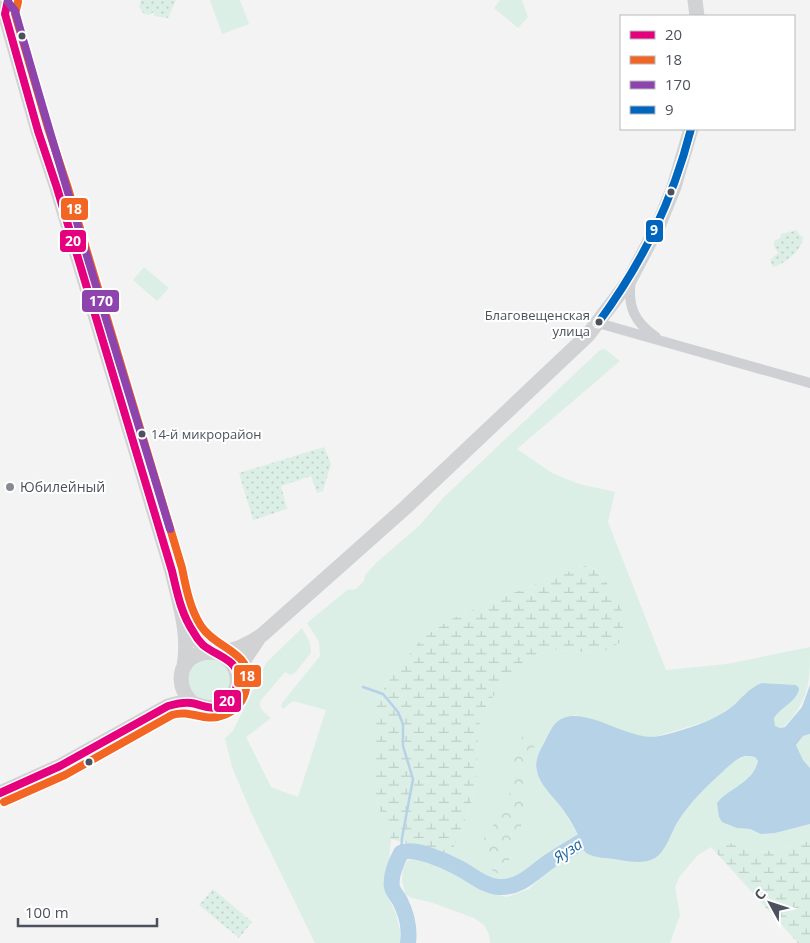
<svg xmlns="http://www.w3.org/2000/svg" width="810" height="943" font-family="'Open Sans',sans-serif">
<style>
.grass{fill:#dbefe6}
.forest{fill:url(#forest-crowns)}
.wetland{fill:url(#wetland-marsh)}
.park{fill:url(#park-dots)}
.water{fill:#b5d2e7}
.lines{fill:none;stroke-linecap:round;stroke-linejoin:round}
.stream{stroke:#b5d2e7;stroke-width:2.5}
.river{stroke:#b5d2e7;stroke-width:16}
.street{stroke:#cfd0d3;stroke-width:10}
.secondary{stroke:#d1d2d4;stroke-width:15}
.bus-1-casing{stroke:#fff;stroke-width:11}
.bus-2-casing{stroke:#fff;stroke-width:11}
.bus-3-casing{stroke:#fff;stroke-width:11}
.bus-4-casing{stroke:#fff;stroke-width:11}
.bus-1{stroke:#e5007d;stroke-width:8}
.bus-2{stroke:#f26522;stroke-width:8}
.bus-3{stroke:#8e44ad;stroke-width:8}
.bus-4{stroke:#0065bd;stroke-width:8}
.bus-dot{fill:#4c515d;stroke:#fff;stroke-width:2}
.poi-dot{fill:#868a92;stroke:#fff;stroke-width:2}
.labels{text-anchor:middle;stroke-width:4;stroke-linejoin:round;paint-order:stroke}
.bus-label{font-size:13px;fill:#4c515d;stroke:#fff;text-anchor:end}
.poi-label{font-size:14px;fill:#4c515d;stroke:#fff;text-anchor:start}
.water-label{font-size:15px;font-style:italic;fill:#1f699d;stroke:#fff}
.line-badge{stroke:#fff;stroke-width:2}
.badge-label{font-size:14px;text-anchor:middle;font-weight:bold;fill:#fff}
</style>
<defs>
<pattern id="forest-crowns" width="20" height="18" patternUnits="userSpaceOnUse" patternTransform="scale(1.25)"><rect width="20" height="18" fill="#dbefe6"/><path d="M2 6a3 3 0 1 1 6 0M12 15a3 3 0 1 1 6 0" fill="none" stroke="#becfc8"/></pattern>
<pattern id="wetland-marsh" width="20" height="14" patternUnits="userSpaceOnUse" patternTransform="scale(1.25)"><rect width="20" height="14" fill="#dbefe6"/><path d="M1 5h8M5 5V1M11 12h8M15 12V8" fill="none" stroke="#becfc8"/></pattern>
<pattern id="park-dots" width="8" height="8" patternUnits="userSpaceOnUse" patternTransform="scale(1.25)"><rect width="8" height="8" fill="#dbefe6"/><path d="M2 2h.1M6 6h.1" fill="none" stroke="#becfc8" stroke-width="1.8" stroke-linecap="round"/></pattern>
</defs>
<rect width="100%" height="100%" fill="#f3f3f3"/>
<path class="grass" d="M210 0H240L249 24 222 34Z
M500 0H522L528 17 518 28 494 8Z
M144 267 169 288 157 301 133 280Z
M605 349 620 361 517 449 552 473 579 484 615 492 608 522 666 670 727 664 810 647C810 679 810 696 790 720 785 725 784 728 777 728L775 726 774 718C780 708 799 700 798 688L796 685 762 683 746 693 734 706 720 715 704 722 658 736 647 737 628 733 575 715 556 722 550 734 536 770 540 780 560 805 578 835C562 846 516 883 499 880 489 878 461 863 450 857L468 813 477 782 478 734 481 715 491 699 523 662 550 649 594 653 606 582 595 569 585 566 542 581 451 619 422 638 385 686 375 710 376 800 391 839 387 880 388 897 396 914 400 931V943H315L251 812 232 767 225 738 233 731 266 663 302 628 310 643 311 653 294 674 290 675 285 672 261 700C257 708 265 713 271 718L246 737 271 787 298 797 326 710 293 701 283 709 281 706 282 703 320 656 319 642 307 623 347 590 356 589 364 581 365 575 377 562 420 525 443 498 600 350Z
M188 679a21 21 0 1 1 42 0a21 21 0 1 1-42 0Z
M810 734V768L803 760 796 745 803 736Z
M747 756 755 757 758 761C754 775 742 785 730 792L737 828 750 829 761 834 775 833 810 824V841L776 850 758 852 728 842 711 847 698 855 680 876 675 887 680 915 670 943H490L489 934 484 925 474 918 430 902 412 898 405 894 402 879 403 867 407 861 412 859 427 861 449 869 484 892 507 897 529 889 555 865 583 850C592 858 604 858 616 859 626 861 641 864 650 860 666 852 670 834 679 820 691 800 724 762 747 756Z"/>
<path class="forest" d="M526 730 540 733 527 763 523 787 524 817 511 857 499 874 486 867 484 838 493 826 498 813 509 797 514 765 512 756Z"/>
<path class="wetland" d="M585 566 594 569 606 582 621 606 623 626 621 642 607 650 594 653 550 649 523 662 491 699 481 715 478 734 477 782 468 813 450 857 410 844 391 839 376 800 375 773V710L385 686 422 638 451 619 542 581Z
M810 841V943H798L711 847 728 842 758 852 776 850Z"/>
<path class="park" d="M141 0H176L168 18 154 16V12L149 15 144 14 139 7Z
M797 230 799 234 803 237C802 251 786 263 773 267L770 260 778 253 774 246V241L780 238 781 234Z
M324 447 331 464 323 491 317 493 311 476 281 486 287 509 253 520 239 473Z
M213 889 252 922 239 938 199 905Z"/>
<path class="water" d="M762 683 796 685 799 688C799 700 780 708 774 718L775 726 780 728 785 727 797 713 802 707 810 685V734L803 736 796 745 803 760 810 768V824L775 833 761 834 750 829 737 828 722 822 719 817 717 803C730 787 752 784 758 761L755 757C749 756 745 755 740 758 732 762 726 769 719 775 703 790 689 803 677 823 671 833 666 851 655 858 644 865 627 861 614 859 607 858 595 858 588 854 581 851 581 841 578 835 573 824 565 812 558 803 542 785 528 771 542 747 547 739 551 726 558 721 583 702 629 743 660 736 684 730 713 722 733 706 743 697 749 688 762 683Z"/>
<g class="lines">
<path class="stream" d="M363 687 383 694 398 712 403 724V746L413 779 402 838 401 853"/>
<path class="river" d="M408 943C410 927 407 915 400 901 398 897 393 892 392 887 390 877 396 862 401 853 413 846 446 861 459 868 471 874 485 887 500 887 522 888 535 870 553 859 568 850 583 841 598 831"/>
<path class="street" d="M631 279C627 306 634 322 656 337
M598 323 810 383"/>
<path class="secondary" d="M695 0 697 16
M0 8 5 14 38 131 57 188 172 571C179 602 190 634 184 666
M237 676 242 663 258 639
M194 704C177 690 175 663 199 654 207 651 215 653 223 652 236 650 251 643 262 635L405 508 588 335 629 281 659 224 674 187 691 129
M0 793 60 766 168 706C176 703 183 702 191 703 201 705 208 710 218 707 227 704 233 697 236 688 240 675 234 661 222 655 215 651 208 650 201 644 195 638 191 629 186 621"/>
<g class="bus-1-casing">
<path id="bus-1" d="M0 793 60 766 168 706C175 704 183 702 191 703 200 704 208 710 217 707 225 704 233 698 236 689 245 660 220 659 203 645 199 641 196 637 194 633 181 614 177 592 172 571L57 188 38 131 5 14 8 0"/>
</g>
<g class="bus-2-casing">
<path id="bus-2" d="M4 802 65 775 172 715C190 709 204 722 221 716 232 713 242 704 245 693 259 651 218 652 201 626 190 609 186 588 182 568L67 185 48 128 15 14 18 2"/>
</g>
<g class="bus-3-casing">
<path id="bus-3" d="M8 2 15 11C64 185 118 357 170 529"/>
</g>
<g class="bus-4-casing">
<path id="bus-4" d="M598 323C643 262 672 202 691 129"/>
</g>
<use href="#bus-1" class="bus-1"/>
<use href="#bus-2" class="bus-2"/>
<use href="#bus-3" class="bus-3"/>
<use href="#bus-4" class="bus-4"/>
</g>
<g class="bus-dot">
<circle cx="22" cy="36" r="4.5"/>
<circle cx="671" cy="192" r="4.5"/>
<circle cx="599" cy="322" r="4.5"/>
<circle cx="142" cy="434" r="4.5"/>
<circle cx="89" cy="762" r="4.5"/>
</g>
<circle class="poi-dot" cx="10" cy="487" r="5"/>
<g class="labels">
<g class="bus-label">
<text x="590" y="320">Благовещенская<tspan x="590" dy="16">улица</tspan></text>
<text x="151" y="439" text-anchor="start">14-й микрорайон</text>
</g>
<g class="poi-label">
<text x="20" y="492">Юбилейный</text>
</g>
<g class="water-label">
<text transform="translate(568 851) rotate(-33)" y="5">Яуза</text>
</g>
</g>
<g class="line-badge">
<rect x="60" y="197" width="29" height="24" rx="5" fill="#f26522"/>
<rect x="645" y="219" width="19" height="24" rx="5" fill="#0065bd"/>
<rect x="59" y="229" width="28" height="24" rx="5" fill="#e5007d"/>
<rect x="81" y="289" width="39" height="24" rx="5" fill="#8e44ad"/>
<rect x="233" y="664" width="29" height="24" rx="5" fill="#f26522"/>
<rect x="213" y="689" width="29" height="24" rx="5" fill="#e5007d"/>
</g>
<g class="badge-label">
<text x="74" y="214">18</text>
<text x="654" y="235">9</text>
<text x="73" y="246">20</text>
<text x="101" y="306">170</text>
<text x="247" y="681">18</text>
<text x="227" y="706">20</text>
</g>
<rect x="620" y="15" width="175" height="115" fill="#ffffff" stroke="#b7b9be"/>
<rect x="630" y="31" width="25" height="8" fill="#e5007d" stroke="#b7b9be"/>
<text x="665" y="40" font-size="15" fill="#4c515d">20</text>
<rect x="630" y="56" width="25" height="8" fill="#f26522" stroke="#b7b9be"/>
<text x="665" y="65" font-size="15" fill="#4c515d">18</text>
<rect x="630" y="81" width="25" height="8" fill="#8e44ad" stroke="#b7b9be"/>
<text x="665" y="90" font-size="15" fill="#4c515d">170</text>
<rect x="630" y="106" width="25" height="8" fill="#0065bd" stroke="#b7b9be"/>
<text x="665" y="115" font-size="15" fill="#4c515d">9</text>
<g transform="translate(770 903) rotate(310)" stroke="#ffffff" stroke-width="4" paint-order="stroke">
<path d="M0-4L9 19L0 12L-9 19Z" fill="#4c515d"/>
<text y="-8" font-size="14" font-weight="bold" text-anchor="middle" fill="#4c515d">С</text>
</g>
<path d="M18 918v8h139v-8" fill="none" stroke="#4c515d" stroke-width="2.5"/>
<text x="25" y="918" font-size="15" fill="#4c515d" stroke="#ffffff" stroke-width="4" paint-order="stroke">100 m</text>
</svg>
